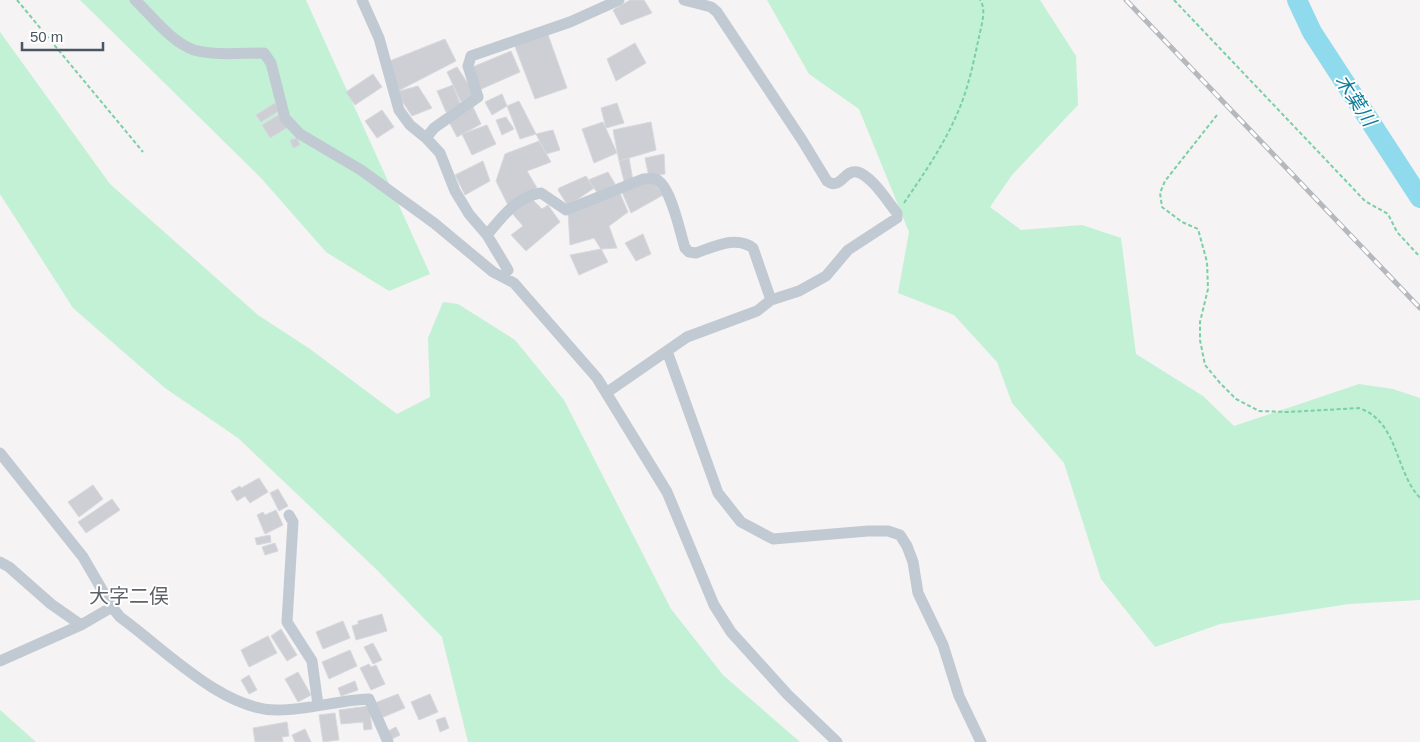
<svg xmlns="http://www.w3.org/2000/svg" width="1420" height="742" font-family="Helvetica,'Noto Sans JP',sans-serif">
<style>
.green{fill:#c3f1d5}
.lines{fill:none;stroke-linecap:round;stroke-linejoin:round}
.river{stroke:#90daee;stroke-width:20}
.building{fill:#cdcfd5;stroke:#d7d9de}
.path{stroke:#7ad0a6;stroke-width:2;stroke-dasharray:4 2.5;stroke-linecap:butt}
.minor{stroke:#c1cad2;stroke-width:11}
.rail-casing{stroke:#b5b8bd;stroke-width:5}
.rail{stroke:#fff;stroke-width:3;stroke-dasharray:9;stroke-linecap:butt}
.labels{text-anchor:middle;stroke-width:4;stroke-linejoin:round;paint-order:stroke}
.water-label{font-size:19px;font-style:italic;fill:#0c7c9b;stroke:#fff}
.quarter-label{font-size:20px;fill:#5f6368;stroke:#fff}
</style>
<rect width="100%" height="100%" fill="#f5f3f3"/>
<path class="green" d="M80 0H306L430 274 389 291 326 252 261 178Z
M767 0H1040L1076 56 1078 105 1012 175 990 207 1021 230 1082 225 1121 238 1136 354 1203 396 1234 426 1359 384 1393 389 1420 398V600L1349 604 1220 624 1155 647 1101 579 1064 463 1012 403 997 362 954 315 898 293 909 232 859 109 809 74Z
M0 32 110 184 258 315 310 349 397 414 430 397 428 338 443 302 458 304 515 340 564 400 671 609 723 675 800 742H468L442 637 376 569 238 438 165 388 73 308 0 194Z
M0 710 36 742H0Z"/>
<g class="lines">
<path class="river" d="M1297 0 1312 32 1420 198"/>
</g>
<path class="building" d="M630 0H644L652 13 621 25 613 10Z
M547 32 567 88 535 99 514 44Z
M445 39 456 61 396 92 387 62Z
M635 43 646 63 616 81 607 59Z
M511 51 520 72 479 90 470 68Z
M457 67 475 94 461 102 447 72Z
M373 74 382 87 355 105 346 92Z
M453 85 461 106 446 112 437 91Z
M418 86 432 108 412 116 396 92Z
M502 94 507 106 492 115 485 102Z
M519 101 536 134 520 139 507 106Z
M275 103 279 111 261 122 256 115Z
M617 103 624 123 606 128 601 108Z
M473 107 481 124 457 137 448 120Z
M382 110 394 127 377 138 365 121Z
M280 114 288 127 270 138 262 125Z
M506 117 514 129 502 135 496 120Z
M603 122 617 153 594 163 582 129Z
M651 122 656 150 619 161 613 130Z
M487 125 496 144 472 155 462 134Z
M553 130 560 150 546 154 536 134Z
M297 138 300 145 293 148 290 140Z
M539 141 551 162 527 171 537 188 508 205 496 181 505 154Z
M664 154 665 174 649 177 645 158Z
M629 158 633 181 625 185 619 161Z
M483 161 490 181 465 195 455 175Z
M608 172 615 184 599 195 588 180Z
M586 176 594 188 568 206 558 190 559 188Z
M651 180 663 195 631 213 622 192Z
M619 191 628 212 609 226 617 248 601 249 594 238 570 245 568 211Z
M530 197 542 209 548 205 560 222 526 251 511 235 523 226 511 212Z
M643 234 651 254 636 261 625 243Z
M601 249 608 262 579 275 570 255Z
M259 478 268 492 250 503 245 496 237 501 231 491 240 486 241 488Z
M93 485 103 499 79 517 68 502Z
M278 489 288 506 279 511 270 493Z
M112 499 120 510 86 533 78 522Z
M276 510 283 525 265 534 257 515 263 512 265 515Z
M270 535 271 542 257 545 255 538Z
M275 543 278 551 265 555 262 547Z
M382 614 387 631 356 640 352 626 358 624V621Z
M343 621 350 638 323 649 316 632Z
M281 629 297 655 287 661 271 636Z
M268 636 277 653 249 667 241 650Z
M373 643 382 660 373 664 364 647Z
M350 650 357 666 329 679 322 662Z
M369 664 371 667 376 665 385 684 371 690 360 668Z
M298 672 311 695 298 702 285 679Z
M249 675 257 690 249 694 241 680Z
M355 681 358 690 341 696 338 688Z
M398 694 405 708 381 718 375 703Z
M430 694 438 712 419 720 411 702Z
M369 706 372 729 364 730 363 722 341 724 339 710Z
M335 713 339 740 323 742 319 715Z
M445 717 449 728 440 732 436 720Z
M287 722 289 736 282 737 283 742H255L253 728Z
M396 727 400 735 392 739 388 731Z
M305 729 311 742H295L292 735Z"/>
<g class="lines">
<path class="path" d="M17 0 143 152
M1174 0 1365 201 1388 214 1397 232 1420 257
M1217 115 1165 181 1160 193 1162 207 1182 222 1198 229 1207 262 1208 289 1200 322V340L1205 365 1220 383 1236 399 1259 411 1288 412 1359 408C1399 422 1394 470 1420 498
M904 203C925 172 946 142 960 107 969 85 974 60 979 37 981 27 987 9 980 0"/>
<path class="minor" d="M135 0C152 16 171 42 194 50 216 56 242 53 264 53L271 63 285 118 300 134 361 170 434 223 493 272 514 283 597 378 667 492 714 605 731 632 788 695 837 742
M362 0 379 38 399 110 410 125 426 138 440 153 455 191 469 214 487 235 508 270 503 275
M426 138 434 128 478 97 468 66 471 56 570 22 619 0
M487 235C501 218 517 196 541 193L566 210 643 179C647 179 652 178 655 179 671 184 680 233 685 248L689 252 696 253C714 247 736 235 753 248L771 300
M667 351 718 493 741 522 773 539 868 531H888L900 535 907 546 913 562 918 593 943 645 959 696 981 742
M606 393 687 337 757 311 771 300 799 291 826 276 848 250 897 218V213C888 202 871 175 857 172 844 169 841 191 827 181L802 140 717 12 711 7 684 0
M0 453 83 557 112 607 120 617C163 648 223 711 278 710 309 710 339 700 369 699L388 742
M289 515 293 522 287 622 312 661 318 705
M0 562 9 567 51 604 81 625
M0 661 81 625 112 607"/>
<g class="rail-casing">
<path id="rail" d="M1126 0 1420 308"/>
</g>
<use href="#rail" class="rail"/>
</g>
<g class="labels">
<g class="water-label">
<text transform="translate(1356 100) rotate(57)" y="7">木葉川</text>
</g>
<g class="quarter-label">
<text x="129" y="603">大字二俣</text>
</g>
</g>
<path d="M22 42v8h81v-8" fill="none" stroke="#4a5661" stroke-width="2.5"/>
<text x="30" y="42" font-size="15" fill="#4a5661" stroke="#ffffff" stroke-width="4" paint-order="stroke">50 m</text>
</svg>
